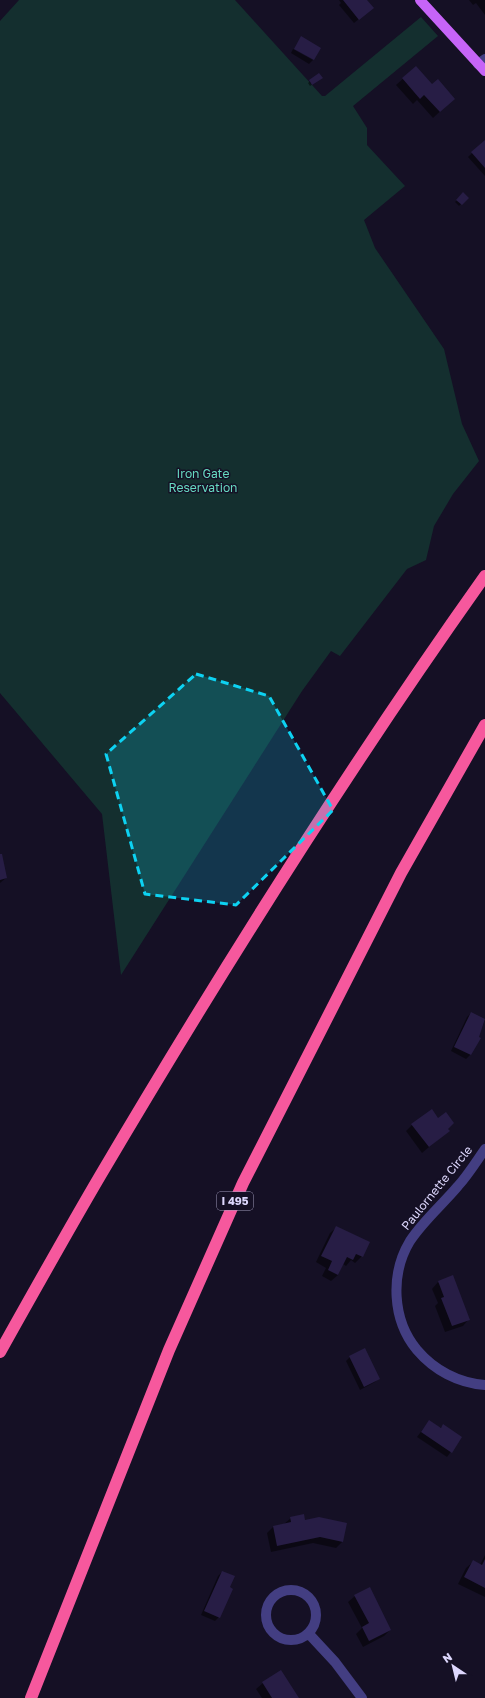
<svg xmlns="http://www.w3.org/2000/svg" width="485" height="1698" font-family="'Golos Text',sans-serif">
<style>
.green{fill:#142f2f}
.shadow{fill:#0007}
.building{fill:#271d45}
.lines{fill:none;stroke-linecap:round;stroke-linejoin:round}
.minor{stroke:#433e82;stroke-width:10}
.major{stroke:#c664f7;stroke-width:10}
.highway{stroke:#f6589d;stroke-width:12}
.marked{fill:#0dd2f2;fill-opacity:0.2;stroke:#0dd2f2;stroke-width:3;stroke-dasharray:8 5;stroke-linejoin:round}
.labels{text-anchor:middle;stroke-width:3;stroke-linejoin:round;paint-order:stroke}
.shield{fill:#151025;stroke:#a19bbc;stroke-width:1}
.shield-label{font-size:11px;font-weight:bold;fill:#ddd7fd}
.park-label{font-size:12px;fill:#66dac2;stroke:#151025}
.street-label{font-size:12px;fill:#ddd7fd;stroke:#151025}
</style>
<rect width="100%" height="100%" fill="#151025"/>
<path class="green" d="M19 0H235L322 96H325L421 17 438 36 353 106 367 128V145L405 186 364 220 375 248 444 349 462 424 479 461 453 494 434 526 426 560 407 569 340 656 331 651 302 691 121 975 102 814 0 693V21Z"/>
<path class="shadow" d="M339 0H366L368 12 354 23 339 5 341 3Z
M469 0H485V15L476 3 473 5Z
M293 49 313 60 309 64 291 53Z
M416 67 447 105 433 118 417 100 413 104 396 85Z
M319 74 320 79 310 86 308 83Z
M485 141V176L468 157Z
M463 194 467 198 459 206 455 202Z
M0 855 6 878 0 883Z
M471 1013 485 1020 471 1054 466 1059 451 1051 467 1017Z
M412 1125 447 1129 448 1131 422 1153 406 1131Z
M337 1227 362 1256 355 1263 351 1260 346 1266 343 1264 338 1275 331 1281 322 1276 326 1268 316 1262 330 1233Z
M438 1282 469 1319 463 1326 445 1332 435 1306 438 1303 432 1289Z
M350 1357 379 1378 375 1382 360 1390 346 1361Z
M429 1421 440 1428 443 1426 461 1438 447 1457 417 1437Z
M291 1518 304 1521 343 1541 336 1548 313 1543 271 1552 267 1533 273 1527 284 1524Z
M485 1555V1597L458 1584 466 1568 473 1562 480 1565Z
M222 1572 219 1617 215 1621 201 1615 218 1576Z
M355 1596 390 1630 384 1636 363 1647 356 1634 362 1628 348 1602Z
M263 1683 298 1698H262L256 1689Z"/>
<path class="building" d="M343 0H367L374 8 359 20Z
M301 36 321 48 314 60 294 49Z
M416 66 432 84 438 79 455 99 440 112 424 95 420 99 402 78Z
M319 73 323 78 312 85 309 80Z
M485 140V168L471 152Z
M463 192 469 198 462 205 456 200Z
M0 854H2L7 878 0 880Z
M471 1012 485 1019 479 1037 481 1038 471 1055 454 1047Z
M432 1109 438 1118 446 1112 454 1123 448 1129 450 1131 429 1147 411 1124Z
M336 1226 370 1242 363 1257 356 1254 353 1260 347 1257 338 1275 328 1270 332 1261 321 1256Z
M453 1275 470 1320 452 1326 441 1298 444 1297 438 1281Z
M365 1348 380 1379 364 1387 349 1356Z
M429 1420 441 1428 443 1424 462 1437 452 1453 421 1432Z
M304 1514 305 1520 319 1517 347 1523 343 1542 320 1537 277 1546 273 1526 291 1522 290 1517Z
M485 1559V1588L464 1577 473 1560 482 1565Z
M222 1571 235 1576 230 1587 233 1589 220 1618 204 1611Z
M370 1587 391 1630 369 1641 362 1627 369 1623 354 1595Z
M281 1670 299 1698H272L262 1682Z"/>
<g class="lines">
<path class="minor" d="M478 64 485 59
M485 1149C476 1162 468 1175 458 1186 442 1205 423 1221 410 1241 390 1274 392 1320 417 1350 434 1370 458 1383 485 1385
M266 1615a25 25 0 1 1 50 0a25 25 0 1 1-50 0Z
M309 1634 335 1662 362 1698"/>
<path class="major" d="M420 0 485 71"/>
<path class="highway" d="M0 1352C33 1293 66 1234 100 1176 221 971 347 770 485 576
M31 1698 169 1350 243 1183 401 873 485 725"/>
</g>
<path class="marked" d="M196 674 269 696 333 810 236 905 145 894 106 754Z"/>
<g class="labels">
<rect class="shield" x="217" y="1192" width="36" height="18" rx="3"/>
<g class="shield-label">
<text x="235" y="1205">I 495</text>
</g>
<g class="park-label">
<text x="203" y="478">Iron Gate<tspan x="203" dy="14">Reservation</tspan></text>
</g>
<g class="street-label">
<text transform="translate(437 1188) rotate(-51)" y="4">Paulornette Circle</text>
</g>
</g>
<g transform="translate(453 1666) rotate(325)" stroke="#151025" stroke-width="3" paint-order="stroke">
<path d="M0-3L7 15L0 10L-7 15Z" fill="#ddd7fd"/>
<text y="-6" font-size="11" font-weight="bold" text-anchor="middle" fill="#ddd7fd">N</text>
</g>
</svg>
